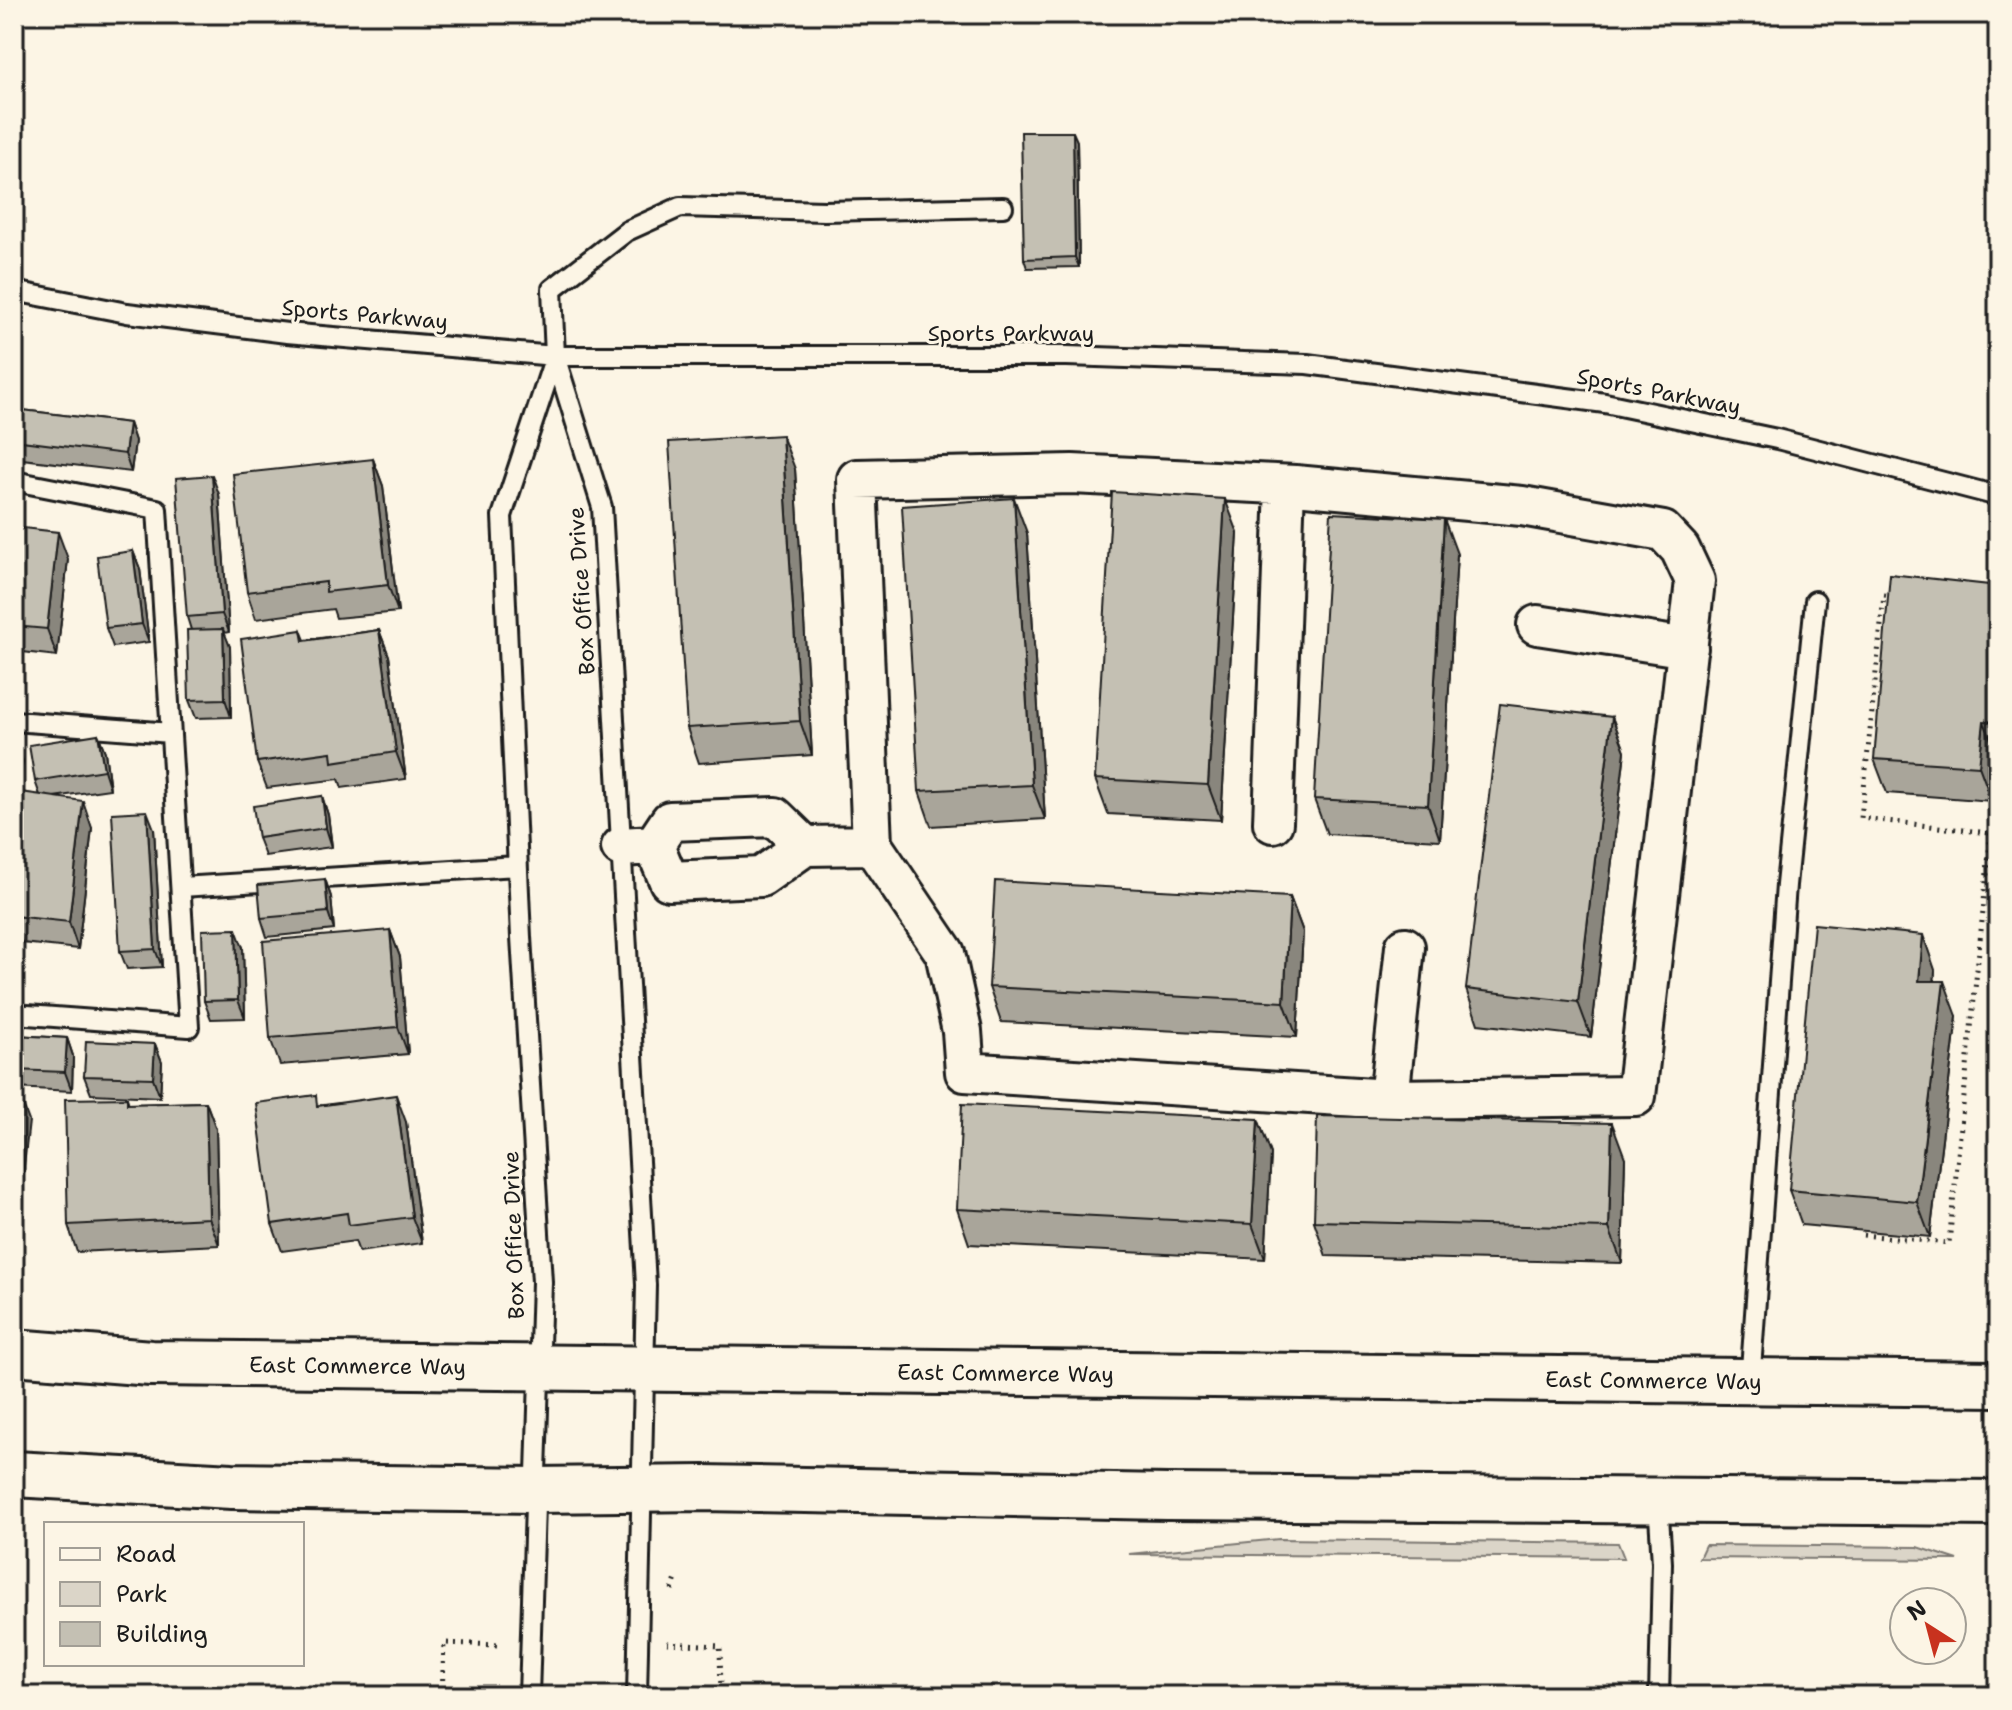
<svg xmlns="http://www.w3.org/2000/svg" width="2012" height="1710" font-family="'Shantell Sans',sans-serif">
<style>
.green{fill:#dbd5c8;stroke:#7c7872;stroke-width:2}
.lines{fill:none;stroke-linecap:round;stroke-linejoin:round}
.service-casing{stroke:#1c1c1c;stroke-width:24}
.minor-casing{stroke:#1c1c1c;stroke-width:44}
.secondary-casing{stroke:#1c1c1c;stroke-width:50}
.path{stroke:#1c1c1c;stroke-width:5;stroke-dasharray:2 6;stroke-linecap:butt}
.service{stroke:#fcf5e5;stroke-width:18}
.minor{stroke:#fcf5e5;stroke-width:38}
.secondary{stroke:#fcf5e5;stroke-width:44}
.wall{fill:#a9a59a;stroke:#1c1c1c;stroke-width:2}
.shaded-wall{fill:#89867d;stroke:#1c1c1c;stroke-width:2}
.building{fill:#c4c0b3;stroke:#1c1c1c;stroke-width:2}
.labels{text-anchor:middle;stroke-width:6;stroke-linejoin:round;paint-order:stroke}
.street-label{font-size:22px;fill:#1c1c1c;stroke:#fcf5e5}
</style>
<rect width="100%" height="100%" fill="#fcf5e5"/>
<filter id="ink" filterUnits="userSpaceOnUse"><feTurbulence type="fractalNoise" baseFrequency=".0125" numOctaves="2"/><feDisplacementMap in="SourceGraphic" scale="16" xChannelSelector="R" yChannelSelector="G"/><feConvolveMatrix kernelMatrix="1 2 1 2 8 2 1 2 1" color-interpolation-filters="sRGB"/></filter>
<g filter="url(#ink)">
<path class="green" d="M1279 1539 1618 1543 1624 1558 1129 1554Z
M1705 1545 1918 1547 1958 1560 1699 1558Z"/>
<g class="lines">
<g class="service-casing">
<path id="service" d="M14 291 127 313 287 333 555 356H1067L1307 364 1605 403 1777 439 1998 496
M14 481 157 509 189 1027 14 1014
M14 721 171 733
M181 887 517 866
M1750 1383 1786 885 1815 601
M1658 1500 1662 1563 1659 1696
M529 1696 542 1282 521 937 502 516 555 356
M637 1696 646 1285 602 507 555 356 552 289 627 231 680 207 824 211 1003 207"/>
</g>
<g class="minor-casing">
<path id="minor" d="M1537 625 1688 648
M775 817 805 846 761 877 669 881 654 845 670 821Z
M1273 823 1285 485
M805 846 872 845 857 479 1072 474 1295 485 1522 506 1663 531 1680 549 1695 581 1636 1096 1389 1099 965 1072 962 1031 945 953 872 845
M621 847 654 845
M1389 1099 1405 947"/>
</g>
<g class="secondary-casing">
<g id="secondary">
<path id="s1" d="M14 1352 151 1363 1998 1384"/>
<path d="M14 1474 232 1486 536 1490 703 1488 1167 1497 1998 1503"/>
</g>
</g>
<path class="path" d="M1894 596 1884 595 1861 818 1998 834
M1863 1235 1949 1243 1991 833
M672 1590 677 1576
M667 1643 720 1646 721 1696
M442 1696 444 1643 499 1645V1641"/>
<use href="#service" class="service"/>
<use href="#minor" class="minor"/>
<use href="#secondary" class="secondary"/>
</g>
<path class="wall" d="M1077 141 1079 267 1027 268 1024 259Z
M14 409 129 423 135 441 131 472 14 458Z
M373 459 383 486 398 612 336 618 333 609 256 619 247 592Z
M795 469 812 755 699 763 687 728Z
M219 494 229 632 224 633 230 647 231 717 196 718 189 700 191 630 187 617Z
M14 527 68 559 57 656 14 651Z
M1027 533 1045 819 931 826 919 791Z
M1238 533 1221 820 1108 814 1095 779Z
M133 551 140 569 149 642 113 647 106 628Z
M1457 554 1440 840 1327 834 1314 799Z
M1998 586V756H1997L1992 801 1887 793 1874 759Z
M301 630 305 640 379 630 389 656 406 779 342 788 339 779 267 788 257 762Z
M1612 717 1625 751 1591 1037 1478 1024 1466 989Z
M98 734 105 752 110 789 54 797 92 828 78 949 22 943 20 937H14V742L16 743 23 761 18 792 40 795 35 781Z
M322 796 328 815 332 847 265 856 258 838Z
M154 829 162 967 127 969 120 951Z
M325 879 331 897 334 930 267 937 261 918Z
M1290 897 1303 932 1297 1037 1001 1022 989 987Z
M390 930 400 957 408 1054 280 1065 270 1038Z
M243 948 245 1018 211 1019 204 1001Z
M1935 970 1934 981 1957 1016 1930 1237 1802 1225 1789 1190Z
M14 1035 67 1038 73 1056 72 1091 14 1088Z
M155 1044 162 1062 160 1097 91 1094 84 1076Z
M127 1098 129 1104 206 1102 216 1129 219 1245 77 1252 68 1225Z
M319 1105 406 1122 422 1243 359 1252 355 1241 282 1251 272 1224Z
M1258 1119 1271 1154 1265 1259 969 1244 957 1209Z
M1625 1158 1622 1263 1326 1256 1314 1221Z"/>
<path class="shaded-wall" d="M1073 132 1077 141 1079 267 1075 257Z
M129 423 135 441 131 472 125 454Z
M782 435 795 469 812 755 800 721Z
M373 459 383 486 398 612 388 585Z
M212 475 219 494 229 632 222 614Z
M1014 498 1027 533 1045 819 1032 785Z
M1225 499 1238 533 1221 820 1208 785Z
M1444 519 1457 554 1440 840 1428 805Z
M58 532 68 559 57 656 47 629Z
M133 551 140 569 149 642 142 624Z
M223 629 230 647 231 717 225 699Z
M379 630 389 656 406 779 396 752Z
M1612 717 1625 751 1591 1037 1578 1002Z
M1984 721 1997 756 1992 801 1979 766Z
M98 734 105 752 110 789 104 770Z
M16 743 23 761 18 795 14 785V755Z
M322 796 328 815 332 847 326 828Z
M83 801 92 828 78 949 69 922Z
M147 811 154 829 162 967 155 949Z
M325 879 331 897 334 930 328 912Z
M1290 897 1303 932 1297 1037 1284 1002Z
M236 929 243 948 245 1018 238 1000Z
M390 930 400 957 408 1054 398 1027Z
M1923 935 1935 970 1932 1016 1919 981Z
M1944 981 1957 1016 1930 1237 1917 1202Z
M67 1038 73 1056 72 1091 65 1072Z
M155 1044 162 1062 160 1097 153 1078Z
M19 1094 29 1121 15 1246 14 1242V1139Z
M396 1095 406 1122 422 1243 412 1217Z
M206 1102 216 1129 219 1245 209 1218Z
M1258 1119 1271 1154 1265 1259 1252 1224Z
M1612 1123 1625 1158 1622 1263 1609 1228Z"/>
<path class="building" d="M1021 132H1073L1075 257 1024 259Z
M14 409 129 423 125 454 14 440Z
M782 435 800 721 687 728 669 442Z
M373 459 388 585 326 592V582L247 592 233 474Z
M212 475 222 614 187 617 176 478Z
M1112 492 1225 499 1208 785 1095 779Z
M1014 498 1032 785 919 791 902 506Z
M1331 513 1444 519 1428 805 1314 799Z
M14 527 58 532 47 629 14 626Z
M133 551 142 624 106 628 97 556Z
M1890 574 1998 586V722L1984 721 1979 766 1874 759Z
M223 629 225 699 189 700 187 630Z
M301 630 303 641 379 630 396 752 332 762 331 752 257 762 241 639Z
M1500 704 1612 717 1578 1002 1466 989Z
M98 734 104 770 35 781 29 745Z
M14 791 83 801 69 922 14 916Z
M322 796 326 828 258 838 253 806Z
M147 811 155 949 120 951 112 813Z
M325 879 328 912 261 918 258 885Z
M995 881 1290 897 1284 1002 989 987Z
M1814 924 1923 935 1919 981H1944L1917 1202 1789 1190Z
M236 929 238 1000 204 1001 202 930Z
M390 930 398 1027 270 1038 263 941Z
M14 1035 67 1038 65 1072 14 1070Z
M86 1041 155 1044 153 1078 84 1076Z
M14 1094H19L14 1139Z
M316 1095 317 1106 396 1095 412 1217 349 1225 347 1213 272 1224 256 1103Z
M127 1098V1104L206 1102 209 1218 68 1225 65 1099Z
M962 1104 1258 1119 1252 1224 957 1209Z
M1317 1116 1612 1123 1609 1228 1314 1221Z"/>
</g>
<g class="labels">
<g class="street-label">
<text transform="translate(365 314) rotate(5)" y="8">Sports Parkway</text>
<text x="1011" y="341">Sports Parkway</text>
<text transform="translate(1659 391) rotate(11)" y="8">Sports Parkway</text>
<text transform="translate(581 591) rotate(-94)" y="8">Box Office Drive</text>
<text transform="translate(513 1235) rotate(-92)" y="8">Box Office Drive</text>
<text dy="8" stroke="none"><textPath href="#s1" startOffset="344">East Commerce Way</textPath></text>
<text dy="8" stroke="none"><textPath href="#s1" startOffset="992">East Commerce Way</textPath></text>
<text dy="8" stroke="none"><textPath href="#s1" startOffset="1640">East Commerce Way</textPath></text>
</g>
</g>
<rect width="2012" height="1710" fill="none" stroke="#fcf5e5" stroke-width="48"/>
<rect x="24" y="24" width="1964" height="1662" fill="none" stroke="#1c1c1c" stroke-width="3" filter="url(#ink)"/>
<rect x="44" y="1522" width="260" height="144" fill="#fcf5e5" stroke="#a29e95" stroke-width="2"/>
<rect x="60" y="1548" width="40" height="12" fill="#fcf5e5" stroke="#a29e95" stroke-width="2"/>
<text x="116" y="1562" font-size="24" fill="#1c1c1c">Road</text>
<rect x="60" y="1582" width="40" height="24" fill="#dbd5c8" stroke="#a29e95" stroke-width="2"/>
<text x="116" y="1602" font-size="24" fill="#1c1c1c">Park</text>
<rect x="60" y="1622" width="40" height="24" fill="#c4c0b3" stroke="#a29e95" stroke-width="2"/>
<text x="116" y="1642" font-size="24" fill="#1c1c1c">Building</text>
<g transform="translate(1928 1626) rotate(324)"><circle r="38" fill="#fcf5e5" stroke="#a29e95" stroke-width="2"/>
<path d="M0-6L14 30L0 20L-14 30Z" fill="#c8321e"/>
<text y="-12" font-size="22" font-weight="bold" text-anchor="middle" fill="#1c1c1c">N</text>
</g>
</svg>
